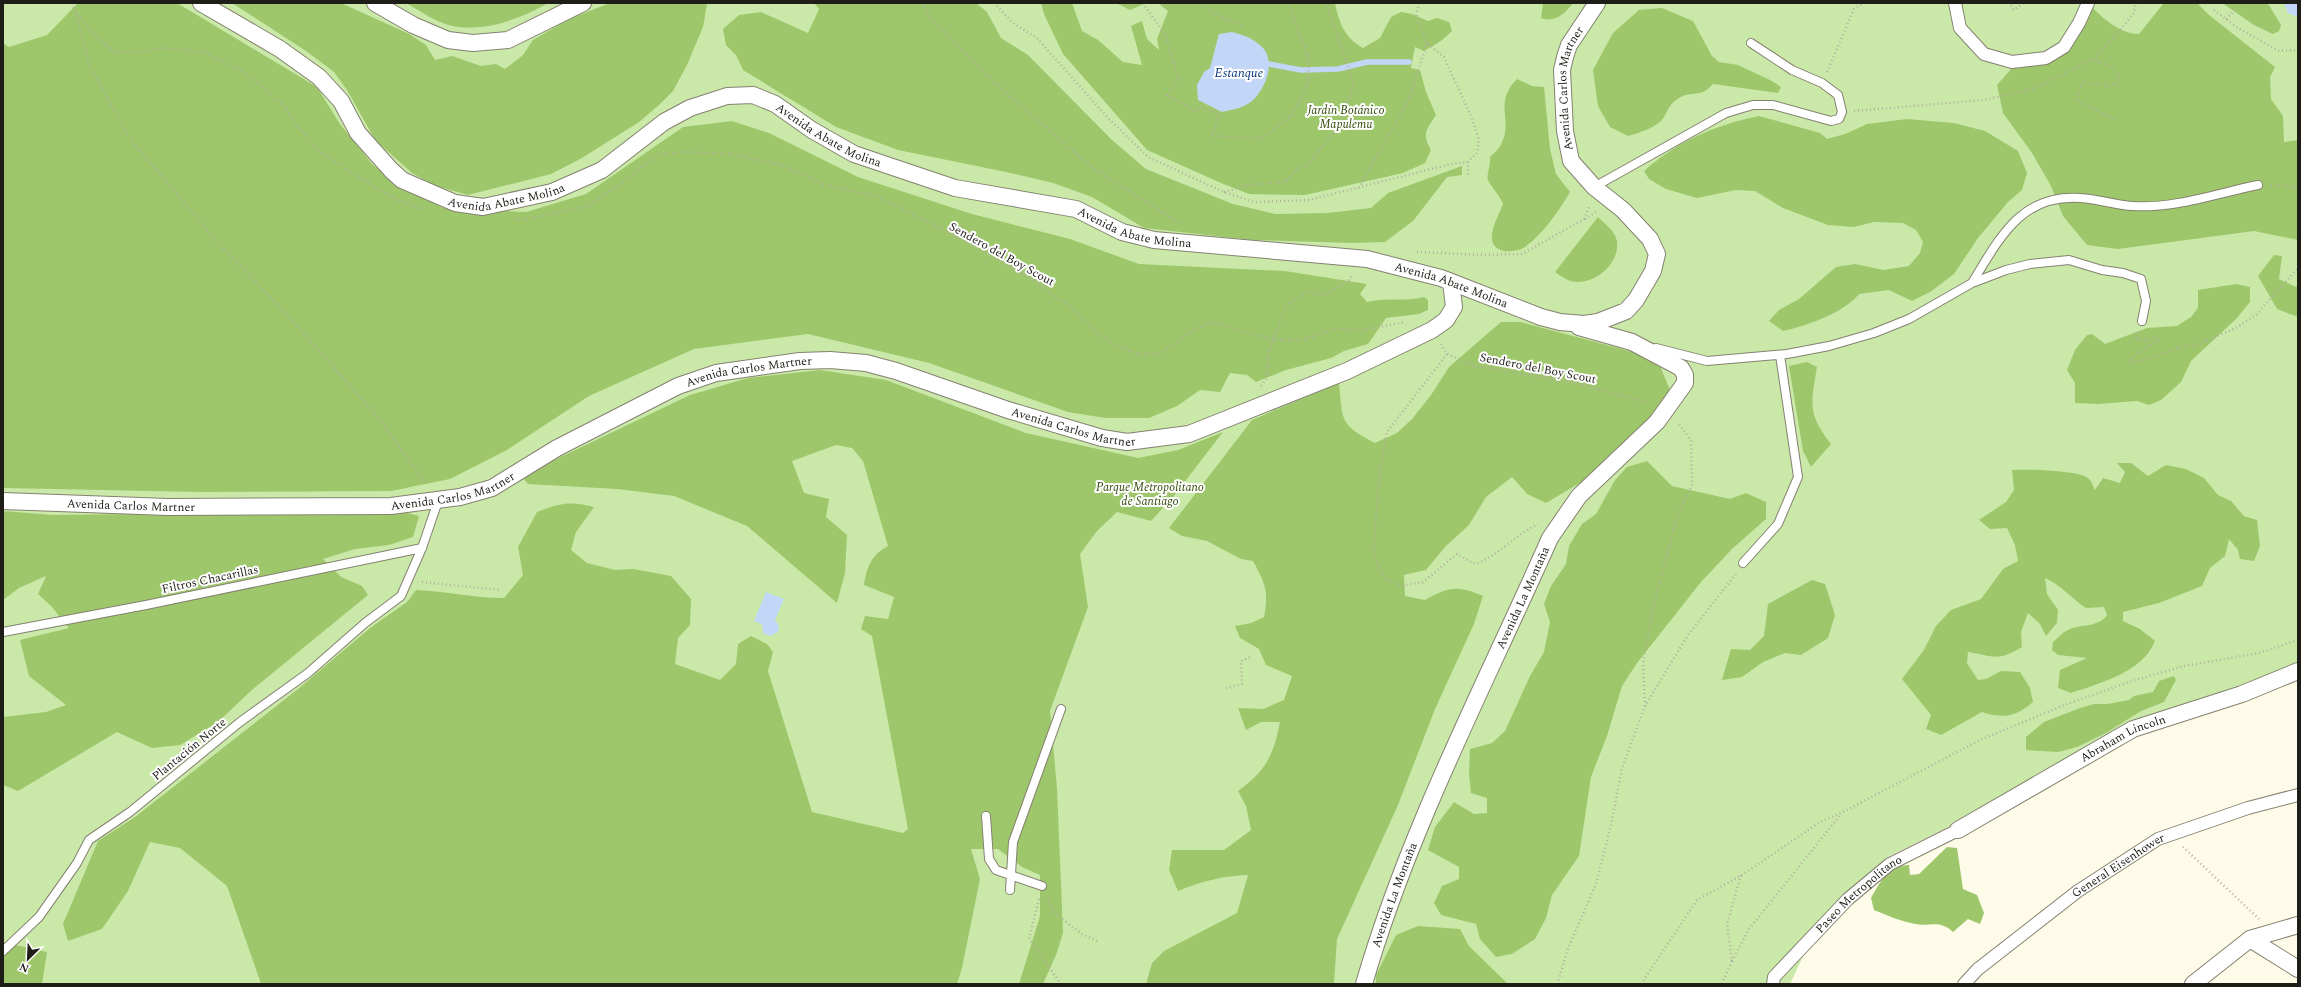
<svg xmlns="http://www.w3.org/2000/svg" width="2301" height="987" font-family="Spectral,serif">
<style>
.green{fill:#cae9a9}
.forest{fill:#9ec76b}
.water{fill:#c2d7f8}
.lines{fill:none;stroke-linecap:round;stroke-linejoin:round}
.stream{stroke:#c2d7f8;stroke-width:5.5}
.service-casing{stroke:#848170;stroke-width:10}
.pedestrian-casing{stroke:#848170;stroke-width:14}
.minor-casing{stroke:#848170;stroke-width:18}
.path{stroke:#b2afa1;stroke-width:2.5;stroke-dasharray:1 3;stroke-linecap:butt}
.service{stroke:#fff;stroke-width:8}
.pedestrian{stroke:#fff;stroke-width:12}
.minor{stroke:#fff;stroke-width:16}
.labels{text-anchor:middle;stroke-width:4;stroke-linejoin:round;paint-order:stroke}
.street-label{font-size:12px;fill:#1f1d17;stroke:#fff}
.park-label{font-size:12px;font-style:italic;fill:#314a06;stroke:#fff}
.water-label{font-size:13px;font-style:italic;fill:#08387d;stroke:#fff}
</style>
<rect width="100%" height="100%" fill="#fefbe8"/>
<path class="green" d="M3 3H2298V665L2130 724 2007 798 1889 856 1818 924 1790 984H3Z"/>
<path class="forest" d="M78 3H177L317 87 340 124 372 164 400 185 443 208 526 212 586 194 683 127 732 121 769 133 858 177 972 214 1070 239 1139 264 1285 271 1367 284 1360 294 1367 302C1387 297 1405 302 1424 297L1428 300V310L1419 314 1386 318 1368 344 1344 351 1331 358 1286 370 1256 382 1247 375 1230 373 1220 392 1200 390 1177 406 1149 418H1105L1068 412 929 363 808 334 694 349 589 396 507 450 450 479 391 491 200 492 3 488V43L9 47 47 35Z
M232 3H341L409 34 426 45 435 60 452 56 481 66 496 64 505 69 523 55 533 40 569 19 610 3 707 4 703 27 687 65 673 91 659 105 639 122 582 158 551 174 468 195 436 186 412 173 375 140 347 90 334 72 306 51Z
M406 3H548C521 19 485 32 453 26 437 23 420 11 406 3Z
M814 3H976L987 12 1001 38 1028 55 1111 139 1146 169 1233 204 1275 214 1327 213 1371 208 1388 193 1462 166V175L1447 177 1413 221 1385 242 1351 243 1252 240 1144 228 1092 197 1053 183 1011 173 898 150 836 127 743 70 736 55 726 45 723 29 739 15 761 12 808 33 819 9Z
M1041 3H1072L1082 31 1098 40 1123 62 1142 65 1131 26 1142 21 1147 39 1159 50 1157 39 1168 11 1158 3H1335C1339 23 1345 38 1363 48L1380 38 1391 17 1401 12 1412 14 1428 21 1437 18 1449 22 1452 31 1441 41 1424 51 1415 47 1411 68 1420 70 1426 92 1436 115C1427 129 1421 134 1431 150L1425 163 1403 173 1305 195 1249 194 1221 183 1147 150 1063 54 1044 14Z
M1116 3H1146L1130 10Z
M1543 3H1573C1565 14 1555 23 1541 18Z
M2167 3H2197L2209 15 2275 67 2270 77 2271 99 2283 116 2284 142 2298 140V240L2254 231 2118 249 2087 245 2063 216 2051 186 2032 153 2003 113 1997 85 2012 68 2045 64 2069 51 2093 8C2104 20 2122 34 2139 34L2163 4Z
M2222 3H2265L2269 5 2281 25 2279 31 2273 34 2254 25Z
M1662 8 1693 21 1712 56 1719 62 1738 65 1772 81 1781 87 1778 93 1713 84C1700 99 1692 90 1679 98 1665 107 1668 115 1660 122 1651 129 1639 133 1628 136L1610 127 1598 106 1593 70 1613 33 1639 10Z
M1517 79 1532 86 1544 87 1550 149 1556 174 1570 192C1559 211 1543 234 1525 247 1519 251 1511 252 1504 251 1480 245 1498 218 1503 204 1500 195 1490 186 1488 180 1486 174 1491 166 1490 157 1493 154 1498 150 1500 146 1515 121 1492 104 1517 79Z
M1759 116 1820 133 1827 139 1845 134 1867 124 1907 119 1954 123 1985 131 2018 151 2027 173 2022 190 2008 202 1978 238 1954 274 1930 292 1912 301 1889 290 1859 294C1844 313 1806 326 1783 331L1769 321 1779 310 1799 299 1836 267 1855 264 1883 270 1909 266 1920 253 1923 242 1916 230 1903 223 1874 222 1854 227 1828 225 1783 208 1755 191 1736 190 1697 198 1666 189 1649 179 1644 171C1678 141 1715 125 1759 116Z
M1598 217C1605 224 1615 231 1617 241 1620 262 1598 282 1578 282 1569 282 1562 277 1555 272Z
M2274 255 2282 256 2279 279 2296 287 2298 285V317L2277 309 2258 276Z
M2236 284 2250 287V302L2237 318 2191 361 2181 382 2161 400 2149 405 2137 401 2098 404 2075 403V383L2067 370 2075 350 2087 335 2092 334 2105 344 2147 328 2177 326 2191 317 2198 308V290Z
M1501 322H1520L1633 352 1660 366 1670 390 1643 426 1593 475 1546 503 1527 494 1512 477 1486 497 1469 525 1446 546 1426 570 1404 575 1405 596 1425 600C1449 587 1457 585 1483 596L1474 624 1435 709 1398 805 1337 939 1334 984H1146L1152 963 1164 951 1237 913 1248 875C1223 876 1202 881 1178 891L1169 870 1172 850H1224L1251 830 1246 806 1238 791C1266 770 1273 757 1280 722H1261L1246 730 1238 708 1263 709 1284 700 1292 676 1266 665 1259 649 1240 638 1235 626 1251 623 1264 617C1269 591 1265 583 1253 561L1241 559 1207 541 1182 536 1169 528 1252 420 1339 383C1343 421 1339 424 1375 443L1397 433 1412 419 1431 395 1449 367Z
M1807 362 1817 367C1811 404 1807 413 1831 444L1811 467 1803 451 1789 366Z
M820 370 886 380 1026 433 1138 458 1178 450 1223 432 1173 497 1151 521 1117 512 1097 531 1080 554 1088 607 1050 711 1057 788 1063 933 1056 955 1043 984H1019L1040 916V875L1022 867 998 849H971L980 879 962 968 957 984H261L227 886 180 848 150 842 128 891 102 929 68 941 63 924 98 841 135 817 298 689 370 628 407 602 416 590C446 591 474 598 504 598L523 575 518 547 537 512C561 503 568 501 594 507L576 532 571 550 587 563 615 570 634 569 671 576 691 599 690 625 678 638 675 664 720 680 736 664 738 644 751 636 767 644 773 652 768 671 812 812 903 833 908 829 872 636 861 629 865 616 888 619 894 597 864 585C867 567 871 555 888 546L863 461 852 448 836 445 792 461 804 493 829 499 826 517 847 535 845 573 837 603 747 526 674 496 617 489 528 484 521 476 690 395 748 378Z
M1647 461 1672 486 1730 499 1746 493 1766 502V519L1732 549 1701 582 1637 663 1622 686 1607 736 1591 777 1579 856 1552 895 1546 918 1535 939 1512 954 1496 957 1480 939 1476 924 1441 915 1434 903 1442 886 1459 879V867L1428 850 1435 827 1454 802 1474 814 1487 813V798L1471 793 1469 774 1470 749 1492 743 1505 731 1530 676 1544 652 1550 622 1544 604 1551 586 1566 564 1569 546 1582 524 1596 514 1615 480 1627 467Z
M2117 463H2131L2148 476 2166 465 2186 469 2204 478 2218 495 2231 501 2244 516 2257 520 2260 546 2254 561 2240 559 2238 550 2229 539 2225 556 2210 568 2202 586 2159 603 2123 612V621L2140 629 2155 641C2143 672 2100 683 2071 693L2058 688 2060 670 2087 658 2058 655 2052 650 2053 642C2057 639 2061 634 2066 631 2079 623 2097 629 2107 615L2104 607 2086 608C2071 598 2061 585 2045 578L2047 594 2058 610 2057 623 2046 636 2040 624 2028 613 2021 632 2022 647C1998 662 1993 656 1968 652L1967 663 1978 680 1986 679 2001 671 2020 672 2030 688 2033 702C2016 717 2003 719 1982 712L1941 735 1926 729 1931 715 1902 679 1924 650 1936 626 1951 610 1981 599 2003 569 2018 561 2015 545 2007 528 1990 529 1979 520 2006 502 2014 490 2012 470C2025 469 2081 470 2089 479 2092 481 2093 487 2095 490L2103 478 2120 483 2125 472Z
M3 511 53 515 400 511 419 516 413 537 389 545 355 549 323 559 341 577 362 586 368 595 253 689 218 722 180 745 152 748 117 732 18 791 3 785V717L46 712 66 705 29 676 20 640 69 628 52 607 38 594 46 576 19 588 3 600Z
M1812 580 1825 584 1835 615 1828 638 1801 655 1785 653 1763 662 1742 677 1722 680 1731 649 1750 650 1764 636 1768 604Z
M2174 676 2176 680 2164 702 2141 711 2106 733 2077 747 2058 752 2026 750V737L2044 722 2080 708 2094 704H2107L2129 700 2134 696 2153 692 2159 681Z
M1947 847 1957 848 1963 889 1977 895 1984 913 1980 924 1968 919 1953 932C1939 919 1931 927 1915 924 1901 921 1888 916 1874 910L1871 898C1880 882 1889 865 1909 865L1910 875 1919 874Z
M1418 926 1460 929 1469 946 1508 984H1376V975L1396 935Z
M3 942 47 952 42 984H3Z"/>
<path class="water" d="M2284 3H2298V17L2288 13Z
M1232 32C1243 35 1253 38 1262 47 1278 63 1263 96 1246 105 1239 109 1229 110 1222 112L1198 100 1197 85 1204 72 1210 68 1219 34Z
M766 592 784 599 775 620 779 626 778 632 770 636 763 633 762 624 754 621Z"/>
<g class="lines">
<path class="stream" d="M1269 64 1301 70 1338 69 1367 62H1409"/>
<g class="service-casing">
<path id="service" d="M1594 187 1726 113 1753 105H1773L1831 121 1839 119 1842 112 1838 95 1822 83 1792 70 1751 43
M1972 283C1999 239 2021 193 2081 198 2098 199 2115 205 2132 206 2174 209 2218 193 2258 185
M1656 348 1707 361 1787 354 1829 346 1874 333 1909 319 1972 283 2006 270 2030 264 2069 260 2102 270 2123 273 2141 279 2146 301 2142 321
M1743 563 1778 524 1798 477 1780 355
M3 632 146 605 422 548
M986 816 989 859 996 870 1042 886
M1010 890 1013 842 1061 709
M3 951 39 917 77 863 89 840 130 812 240 722 308 673 365 623 401 596 422 548 438 501"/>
</g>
<g class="pedestrian-casing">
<g id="pedestrian">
<path d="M1955 3 1960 28 1984 54 2012 62 2046 58 2064 47 2079 23 2088 3"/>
<path id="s1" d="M1773 984 1774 977 1848 899 1890 864 1958 830"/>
<path id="s2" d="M1964 984 1978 969 2078 891 2158 839 2248 808 2298 795"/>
</g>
</g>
<g class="minor-casing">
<g id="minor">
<path id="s3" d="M201 3 280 49 319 77 341 101 358 133 391 170 402 180 455 203 483 207 552 192 602 170 664 122 690 108 727 96 753 95 775 104 812 130 854 154 955 188 1076 209 1122 232 1154 240 1367 259 1441 278 1541 317 1560 322 1584 324 1598 322 1626 311 1636 300 1653 271 1657 254 1650 239 1623 210 1594 187 1571 161 1565 131 1562 70 1565 57 1569 45 1597 3"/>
<path d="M375 3 413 25 448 40 473 43 508 40 583 3"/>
<path id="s4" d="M3 501 168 507 391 506 460 497 492 488 557 448 678 386 716 373 800 361 830 360 866 363 896 371 1008 410 1102 438 1127 442 1189 434 1347 371 1432 330 1446 320 1454 307 1451 282"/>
<path id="s5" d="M1958 830 2133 729 2242 694 2298 671"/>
<path d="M2250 939 2298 969"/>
<path id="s6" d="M1364 984C1409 829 1485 685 1550 538L1579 496 1657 422 1685 383V375L1681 368 1632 342 1579 327"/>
<path d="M2193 984 2250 939 2298 925"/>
</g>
</g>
<path class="path" d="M73 3 74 9 85 24 101 41 114 51 138 53 159 48 203 52 247 74 286 108 296 125 319 151 366 182 396 199 425 210
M922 3 930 17 982 71 1038 121 1094 169 1181 224
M994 3 1013 23 1037 38 1107 117 1148 157 1224 192 1254 202 1309 200 1451 164 1468 162
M1143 3 1166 36 1178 79 1167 95 1195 111 1202 107 1220 115 1211 136 1262 139 1292 115 1308 83 1309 60 1288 3
M1199 3 1221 17 1244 26
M1419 3 1416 16 1427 43 1444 57 1472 118 1479 140 1477 153 1468 162V175
M2012 3 2010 4 2014 10 2023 3
M2214 10 2238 28 2279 51 2298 50
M75 11 89 64 128 136 217 242 295 323 377 416 426 484
M2226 19 2235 10V3
M2093 59 2114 68 2119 75 2117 83 2108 86 2083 82 2076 100 2117 121
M1827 72 1854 9 1863 3
M1854 111 1984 100 2035 88 2093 59 2121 29 2134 13 2136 3
M2271 185 2298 187
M1359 188 1409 99 1427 43
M1224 192 1248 185 1285 182 1298 168 1309 164 1339 125 1354 84 1326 3
M515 219H528L588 206 628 179 658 154 685 152 732 154 781 165 823 184 874 196 897 206 974 246 1026 276 1068 305 1098 334 1119 347 1138 354H1158L1173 345 1193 330 1212 322 1273 340 1305 339 1335 329 1364 330 1405 322
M1585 219 1596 212 1597 213
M1417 252 1483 255 1522 254 1584 219 1590 205
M2136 332V339L2145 341 2156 337 2158 341 2134 356 2128 362 2134 363 2183 346H2194L2236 328 2257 314 2298 268
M1441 344 1447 354 1475 366 1576 383 1649 403
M1447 354 1387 432 1380 470 1373 552 1383 577 1400 586 1423 582 1457 554 1475 564C1500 555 1515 535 1538 524
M1261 386 1266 379 1269 351 1286 306 1306 292 1324 295 1348 281 1353 274
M422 582 501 590
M1226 688 1242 684 1241 661 1251 657
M1645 706 1643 663 1653 610 1676 519 1692 485 1691 440 1677 422
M2183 847 2259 919
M1048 897 1052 911 1082 934 1097 941
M1039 899 1029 939 1061 984
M1732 961 1749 929 1841 814
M1559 984 1558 982 1568 948 1596 884 1611 825 1622 768 1645 706 1688 635 1736 574
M1641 984 1697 900 1742 875 1820 822 1841 813 1980 740 2062 706 2129 682 2184 666 2259 653 2298 640
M1722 984 1732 961 1727 924 1741 875"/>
<use href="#service" class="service"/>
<use href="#pedestrian" class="pedestrian"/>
<use href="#minor" class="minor"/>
</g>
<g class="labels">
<g class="street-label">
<text dy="4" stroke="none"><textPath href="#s3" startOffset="1842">Avenida Carlos Martner</textPath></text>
<text dy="4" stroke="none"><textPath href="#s3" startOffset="743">Avenida Abate Molina</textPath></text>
<text dy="4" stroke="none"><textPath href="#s3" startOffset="383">Avenida Abate Molina</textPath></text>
<text dy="4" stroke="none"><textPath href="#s3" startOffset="1066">Avenida Abate Molina</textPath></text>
<text transform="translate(1002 254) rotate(29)" y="4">Sendero del Boy Scout</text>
<text dy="4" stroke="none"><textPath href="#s3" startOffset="1390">Avenida Abate Molina</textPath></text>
<text transform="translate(1538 368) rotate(11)" y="4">Sendero del Boy Scout</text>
<text dy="4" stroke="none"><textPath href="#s4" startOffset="776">Avenida Carlos Martner</textPath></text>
<text dy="4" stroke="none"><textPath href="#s4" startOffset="1112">Avenida Carlos Martner</textPath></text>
<text dy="4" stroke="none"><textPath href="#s4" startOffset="452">Avenida Carlos Martner</textPath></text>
<text dy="4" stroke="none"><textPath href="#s4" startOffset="128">Avenida Carlos Martner</textPath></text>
<text transform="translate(210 579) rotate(-12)" y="4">Filtros Chacarillas</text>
<text dy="4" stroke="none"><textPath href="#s6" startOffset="418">Avenida La Montaña</textPath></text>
<text dy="4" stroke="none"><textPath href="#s5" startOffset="189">Abraham Lincoln</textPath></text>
<text transform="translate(189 749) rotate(-39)" y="4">Plantación Norte</text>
<text dy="4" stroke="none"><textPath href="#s2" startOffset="195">General Eisenhower</textPath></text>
<text dy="4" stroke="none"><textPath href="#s6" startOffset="94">Avenida La Montaña</textPath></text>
<text dy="4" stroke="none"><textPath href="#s1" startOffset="126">Paseo Metropolitano</textPath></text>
</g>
<g class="park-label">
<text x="1346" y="114">Jardín Botánico<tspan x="1346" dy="14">Mapulemu</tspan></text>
<text x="1150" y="491">Parque Metropolitano<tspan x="1150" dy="14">de Santiago</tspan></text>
</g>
<g class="water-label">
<text x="1239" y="77">Estanque</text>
</g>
</g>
<rect width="2301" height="987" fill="none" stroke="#1f1d17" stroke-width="8"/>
<g transform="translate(28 959) rotate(204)" stroke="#ffffff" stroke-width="3" paint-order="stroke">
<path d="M0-3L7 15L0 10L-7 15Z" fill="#1f1d17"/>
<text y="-6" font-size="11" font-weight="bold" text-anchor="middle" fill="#1f1d17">N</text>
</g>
</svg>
